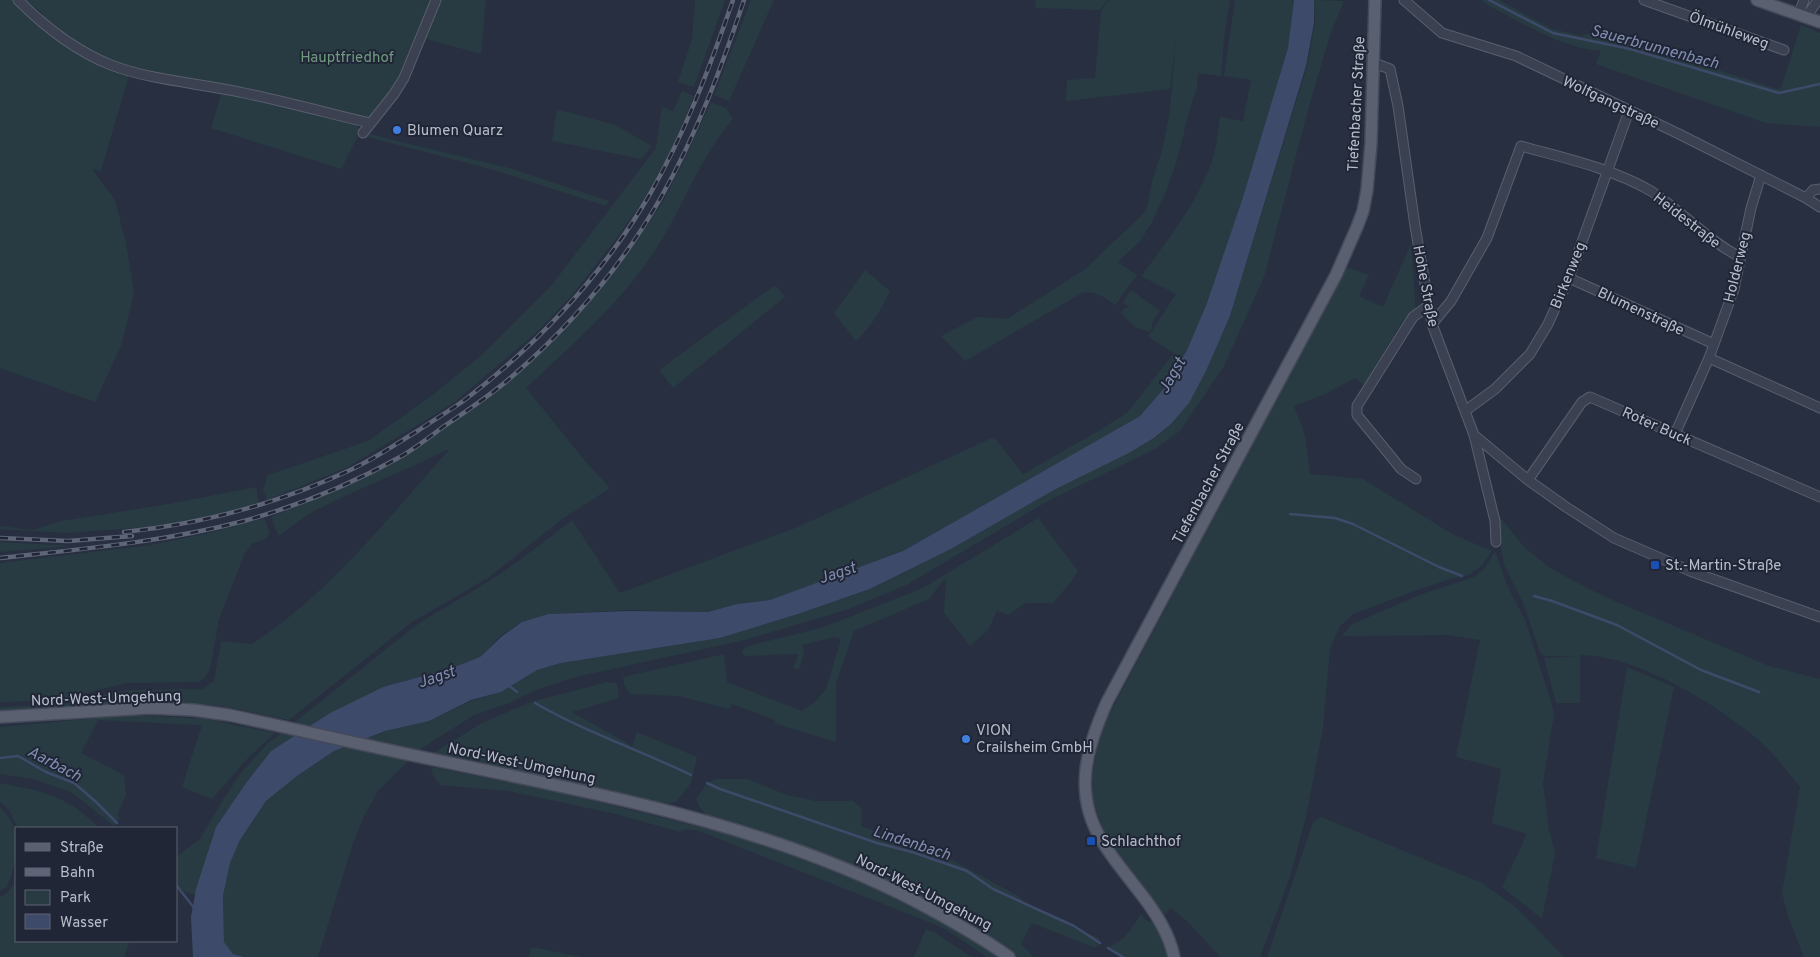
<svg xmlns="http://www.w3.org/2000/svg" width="1820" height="957" font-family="Overpass,sans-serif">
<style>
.green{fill:#293b42}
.water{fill:#3e4a69}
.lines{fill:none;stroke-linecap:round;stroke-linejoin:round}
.stream{stroke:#3e4a69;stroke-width:2.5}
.minor-casing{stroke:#595f6e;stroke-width:11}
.major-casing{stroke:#454a5a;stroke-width:14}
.minor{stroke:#3b4150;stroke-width:9}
.major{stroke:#5a6070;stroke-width:11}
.rail-casing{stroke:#5e6577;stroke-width:4.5}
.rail{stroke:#202636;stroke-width:2.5;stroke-dasharray:8;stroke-linecap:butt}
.shop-dot{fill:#3f7fe0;stroke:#202636;stroke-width:2}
.transit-dot{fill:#1a4fb4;stroke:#202636;stroke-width:2}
.labels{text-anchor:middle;stroke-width:4;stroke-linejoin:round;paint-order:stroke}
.street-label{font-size:15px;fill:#b8bdcb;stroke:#202636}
.park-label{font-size:15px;fill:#709a80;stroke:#202636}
.poi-label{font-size:15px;fill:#b8bdcb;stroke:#202636;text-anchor:start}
.water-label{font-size:16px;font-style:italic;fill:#818eb1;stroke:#202636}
</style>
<rect width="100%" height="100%" fill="#272f41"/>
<path class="green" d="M0 0H14L36 23 64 45 129 75 101 171 92 169 115 200 126 243 134 293 121 346 95 402 0 368Z
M26 0H433L405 69 392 93 369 119 146 73 96 55 54 29 42 13Z
M440 0H486L481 54 423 38Z
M695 0H725L694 87 678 82 692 39Z
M751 0H774L729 101 714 95Z
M1036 0H1108L1100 10 1035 8Z
M1109 0H1230L1224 37 1221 76 1198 73 1197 89 1192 101 1177 160 1167 189 1153 220 1141 240 1118 262 1137 275 1115 305C1104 297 1096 291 1082 293L965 361 941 336 978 317 1007 319 1084 270 1142 215 1147 208 1152 182 1163 147 1170 110 1176 37 1170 89 1066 101 1067 80 1095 78 1101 11Z
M1235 0H1294L1288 48 1243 197 1207 303 1187 350 1166 386 1140 416 903 551 770 600 737 604 708 612 629 610 548 614 522 622 500 636 480 657 452 668 383 687 330 713 310 726 294 723 410 630C436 611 465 597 492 579 520 561 546 540 572 520L620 593 798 527 994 437 1023 474 1100 430 1128 412 1174 353 1148 337 1176 294 1141 276C1168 240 1201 198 1214 155 1217 143 1218 130 1220 117L1243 121 1251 80 1224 76Z
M1314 0 1344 1 1331 32 1309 106 1264 277 1224 366 1180 431 1155 449 1048 501 908 584 849 609 745 640 576 677 536 690 509 703 474 715 419 750 378 791 364 816 353 843 318 957H244L233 954 224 942 223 896 230 863 240 840 266 801 297 776 334 751 385 731 429 721 471 701 501 692 537 670 561 663 720 638 798 614 871 589 951 549 1054 490 1129 453 1155 438 1171 424 1189 402 1206 371 1230 316 1307 66 1315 23Z
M1482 0H1499L1552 29 1582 36 1595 31 1606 35 1607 34 1777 89 1781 88 1801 25 1820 33V127L1766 123 1596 64 1601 50C1569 52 1515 19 1486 4Z
M222 91 356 123 360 132 341 169 211 128Z
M682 91 694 96 669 155 642 202 616 239 573 294 538 331 456 401 434 415 346 468 267 500 263 490 268 475 368 441 434 394 485 352 551 286 656 148 662 107 673 111Z
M711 102 726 108 733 119C699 158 684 206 656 249 621 303 572 345 526 388L585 461 610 488 561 520 488 578 412 622 289 720 222 706 161 701 76 708 0 712V707L65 704 99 695 130 690 202 689 214 681 221 641 252 644C329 594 388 518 449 450H446C403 472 357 489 314 511 302 518 291 527 280 535H278L271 517 355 482 398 460 516 376 563 331 599 291 634 245 662 203 683 163Z
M557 109 615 125 652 146 641 159 552 141Z
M369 134 509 168 609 201 606 206 494 170 364 136Z
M1411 244 1416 312 1404 319 1364 385 1355 378 1325 394 1294 406 1305 435 1310 474 1363 479 1454 535 1492 551 1482 565 1469 575 1450 579 1420 589 1353 614 1340 626 1330 648 1323 728 1306 817 1290 877 1260 957H1220L1188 922 1171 908 1165 915 1105 835 1093 800 1092 777 1101 730 1347 267 1369 275 1359 296 1383 307Z
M865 270 890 291C881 310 872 326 856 341L834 313Z
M775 285 785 297 673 388 659 370Z
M1131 290 1160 311 1152 323V329L1149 332 1135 327 1121 313 1124 308H1130L1123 302Z
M256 487 259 503 195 520 148 527 66 533 0 529V526L34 530 56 522 174 503Z
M1495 511 1525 548 1552 569 1589 589 1617 602 1769 666 1820 679V957H1804L1788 916 1782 893 1800 787C1787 772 1775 754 1760 741 1717 705 1638 655 1580 655V703H1556L1544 658 1578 656H1544L1540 652 1523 603 1504 565Z
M264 518 270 533 267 538 252 544 244 555 219 619 210 669 204 679 197 682 127 683 101 689 64 700 0 702V563L151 545 210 533Z
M1038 518 1078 571 1071 582 1053 603H1025L1009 615 997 611 988 630 970 646 944 613 946 579 943 581 929 599 854 631 836 683V742L777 724 773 719 732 704 729 709 679 696 630 694 624 685 623 677 724 654 727 682 802 711 815 702 826 689 841 639 834 637 803 645 804 654 799 670 793 668 799 654 745 656 741 651 748 646 821 628 923 588Z
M0 542 73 546 0 552Z
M1495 551 1507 585 1526 622 1551 702 1554 714 1543 783 1549 829 1555 853 1542 919 1502 887 1527 834 1492 823 1501 769 1456 757 1480 640 1447 635 1342 636 1351 625 1382 611 1425 593 1474 577 1485 568Z
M1627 667 1674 687 1636 868 1596 858Z
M607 682 617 683 619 698 572 712 632 746 637 732 697 757 691 783 676 802 668 803 658 802 600 788 432 754 482 723 531 702Z
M133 715 206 719 275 733 247 759 212 799 182 787 202 725 98 720 81 753 124 775 126 795 117 815 120 818 114 826 71 792 33 779 0 774V727Z
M284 731 298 734 271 751 246 783 216 827 195 895 176 889V857L200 839 221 803 241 773 267 744Z
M431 767 551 790 751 840 845 875 895 898 950 924 999 957H987L945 929 929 922 699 831 687 829 680 832 616 814 508 791 440 785 433 775Z
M716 779H747L787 795 816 801H853L862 809 861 826 950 859 1018 896 1028 905 1076 929 1099 938 1098 945 1095 948 1032 923 1021 944 1034 957H1014L980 931 934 906 848 865 754 829 705 814 699 806 696 799 707 783Z
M0 783C43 791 68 796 99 828H18L9 810 0 802Z
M0 807C3 811 8 815 10 819 21 839 16 869 6 888L0 890Z
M1321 817 1482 883 1517 908 1564 957H1267L1313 822Z
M16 877V941H130L124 957H0V897C9 893 14 887 16 877Z
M1141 914 1148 922H1154L1169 957H1121L1106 948C1126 940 1130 931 1141 914Z
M926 929 934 932 971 957H914Z
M531 947 582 957H529Z"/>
<path class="water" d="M1294 0H1314V23L1306 66 1230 316 1206 371 1189 403 1171 424 1154 438 1129 453 1054 490 951 549 870 589 798 614 720 638 561 663 537 670 501 692 471 700 429 721 385 731 334 751 297 776 266 801 240 840 230 863 223 896 224 942 233 954 244 957H193L191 917 196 889 216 827 246 783 271 751 330 713 383 687 452 668 480 657 501 637 522 622 548 614 629 611 708 612 737 604 770 600 903 551 1140 416 1166 386 1187 350 1207 303 1243 197 1288 48Z"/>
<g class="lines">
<path class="stream" d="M1489 0 1553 33 1630 49 1779 93 1820 84
M1290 514 1335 518 1353 524 1439 567 1462 576
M1534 596 1552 601 1617 625 1701 670 1759 692
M508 685 517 692
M535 703C585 732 640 750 691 775
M0 758 18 756 46 772 74 783 95 801 117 823
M707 783 720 789 877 843 912 852 967 871 993 889 1074 926 1100 943
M176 885 195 909
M1108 948 1123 957"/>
<g class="minor-casing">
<path id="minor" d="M18 0C44 26 76 51 111 65 153 81 200 83 244 93 286 102 328 113 370 123
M1404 0 1442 33 1516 56 1679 134 1806 198 1820 207
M1644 0 1784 50
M1804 0 1800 11 1801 16 1809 13 1818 0
M1374 63 1390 69 1398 106 1415 226 1432 324 1474 435 1495 521 1496 542
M363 133 394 94 404 78 436 0
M1806 198 1813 190 1820 189
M1569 278 1714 344
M1432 324 1451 301 1487 238 1521 146C1564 158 1611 168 1651 191 1682 211 1707 240 1740 257
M1709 358 1820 408
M1465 411 1495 389 1530 354 1548 324 1569 278 1629 111
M1675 434 1709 358 1734 289 1751 208 1761 175
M1474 435 1528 480 1566 507 1614 538 1690 571 1820 617
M1416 479 1401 469 1384 448 1357 415V406L1413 317 1428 306
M1528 480 1582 402 1590 397 1820 497"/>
</g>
<g class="major-casing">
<path id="major" d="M1757 0 1820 22
M0 717 150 708 193 710 229 715C304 731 380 749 455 764 613 797 773 827 917 902 949 919 980 936 1009 957
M1174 957C1169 932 1154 910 1138 890 1126 874 1112 858 1102 841 1073 794 1086 749 1107 702L1336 275 1357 227 1363 211 1367 190 1371 143 1375 0"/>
</g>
<use href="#minor" class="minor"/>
<use href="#major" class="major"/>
<g class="rail-casing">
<path id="rail" d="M124 532C202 524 277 504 348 471 373 460 396 444 419 430 435 419 451 410 466 399 539 343 604 273 650 194 685 133 710 67 733 0
M0 538 68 541 132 536
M0 558C82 549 164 542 244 521 297 506 350 485 398 458 413 450 428 438 443 427 468 410 494 393 516 373 572 324 623 264 660 199 696 136 721 69 744 0"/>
</g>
<use href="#rail" class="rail"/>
</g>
<g class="shop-dot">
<circle cx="397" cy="130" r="5"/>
<circle cx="966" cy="739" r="5"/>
</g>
<g class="transit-dot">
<rect x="1650" y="560" width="10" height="10" rx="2.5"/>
<rect x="1086" y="836" width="10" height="10" rx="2.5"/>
</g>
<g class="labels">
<g class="street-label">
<text transform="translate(1729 30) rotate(20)" y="5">Ölmühleweg</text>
<text transform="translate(1611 102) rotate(25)" y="5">Wolfgangstraße</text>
<text transform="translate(1356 104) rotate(-87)" y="5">Tiefenbacher Straße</text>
<text transform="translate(1687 220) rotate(38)" y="5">Heidestraße</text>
<text transform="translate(1737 267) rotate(-76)" y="5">Holderweg</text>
<text transform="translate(1568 275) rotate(-68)" y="5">Birkenweg</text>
<text transform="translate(1426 286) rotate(79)" y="5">Hohe Straße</text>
<text transform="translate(1641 311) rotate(25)" y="5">Blumenstraße</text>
<text transform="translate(1657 426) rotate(24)" y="5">Roter Buck</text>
<text transform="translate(1208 483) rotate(-62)" y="5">Tiefenbacher Straße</text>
<text transform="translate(106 698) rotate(-2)" y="5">Nord-West-Umgehung</text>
<text transform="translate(522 763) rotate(12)" y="5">Nord-West-Umgehung</text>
<text transform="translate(924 892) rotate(27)" y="5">Nord-West-Umgehung</text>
</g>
<g class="park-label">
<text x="347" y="62">Hauptfriedhof</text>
</g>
<g class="poi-label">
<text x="407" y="135">Blumen Quarz</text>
<text x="1665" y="570">St.-Martin-Straße</text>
<text x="976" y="735">VION<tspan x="976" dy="17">Crailsheim GmbH</tspan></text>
<text x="1101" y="846">Schlachthof</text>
</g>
<g class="water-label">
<text transform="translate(1655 46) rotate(15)" y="6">Sauerbrunnenbach</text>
<text transform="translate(1171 375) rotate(-60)" y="6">Jagst</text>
<text transform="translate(837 572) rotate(-18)" y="6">Jagst</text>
<text transform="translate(436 676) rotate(-19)" y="6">Jagst</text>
<text transform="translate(55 763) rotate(28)" y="6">Aarbach</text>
<text transform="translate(912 842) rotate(18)" y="6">Lindenbach</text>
</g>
</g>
<rect x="15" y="827" width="162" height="115" fill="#202636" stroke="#5d6272"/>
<rect x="25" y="843" width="25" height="8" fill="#5a6070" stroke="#5d6272"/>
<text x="60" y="852" font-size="15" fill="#b8bdcb">Straße</text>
<rect x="25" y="868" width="25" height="8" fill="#5e6577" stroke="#5d6272"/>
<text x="60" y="877" font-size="15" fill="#b8bdcb">Bahn</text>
<rect x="25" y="890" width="25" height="15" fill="#293b42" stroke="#5d6272"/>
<text x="60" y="902" font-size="15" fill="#b8bdcb">Park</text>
<rect x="25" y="914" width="25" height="15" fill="#3e4a69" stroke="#5d6272"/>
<text x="60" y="927" font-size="15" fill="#b8bdcb">Wasser</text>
</svg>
